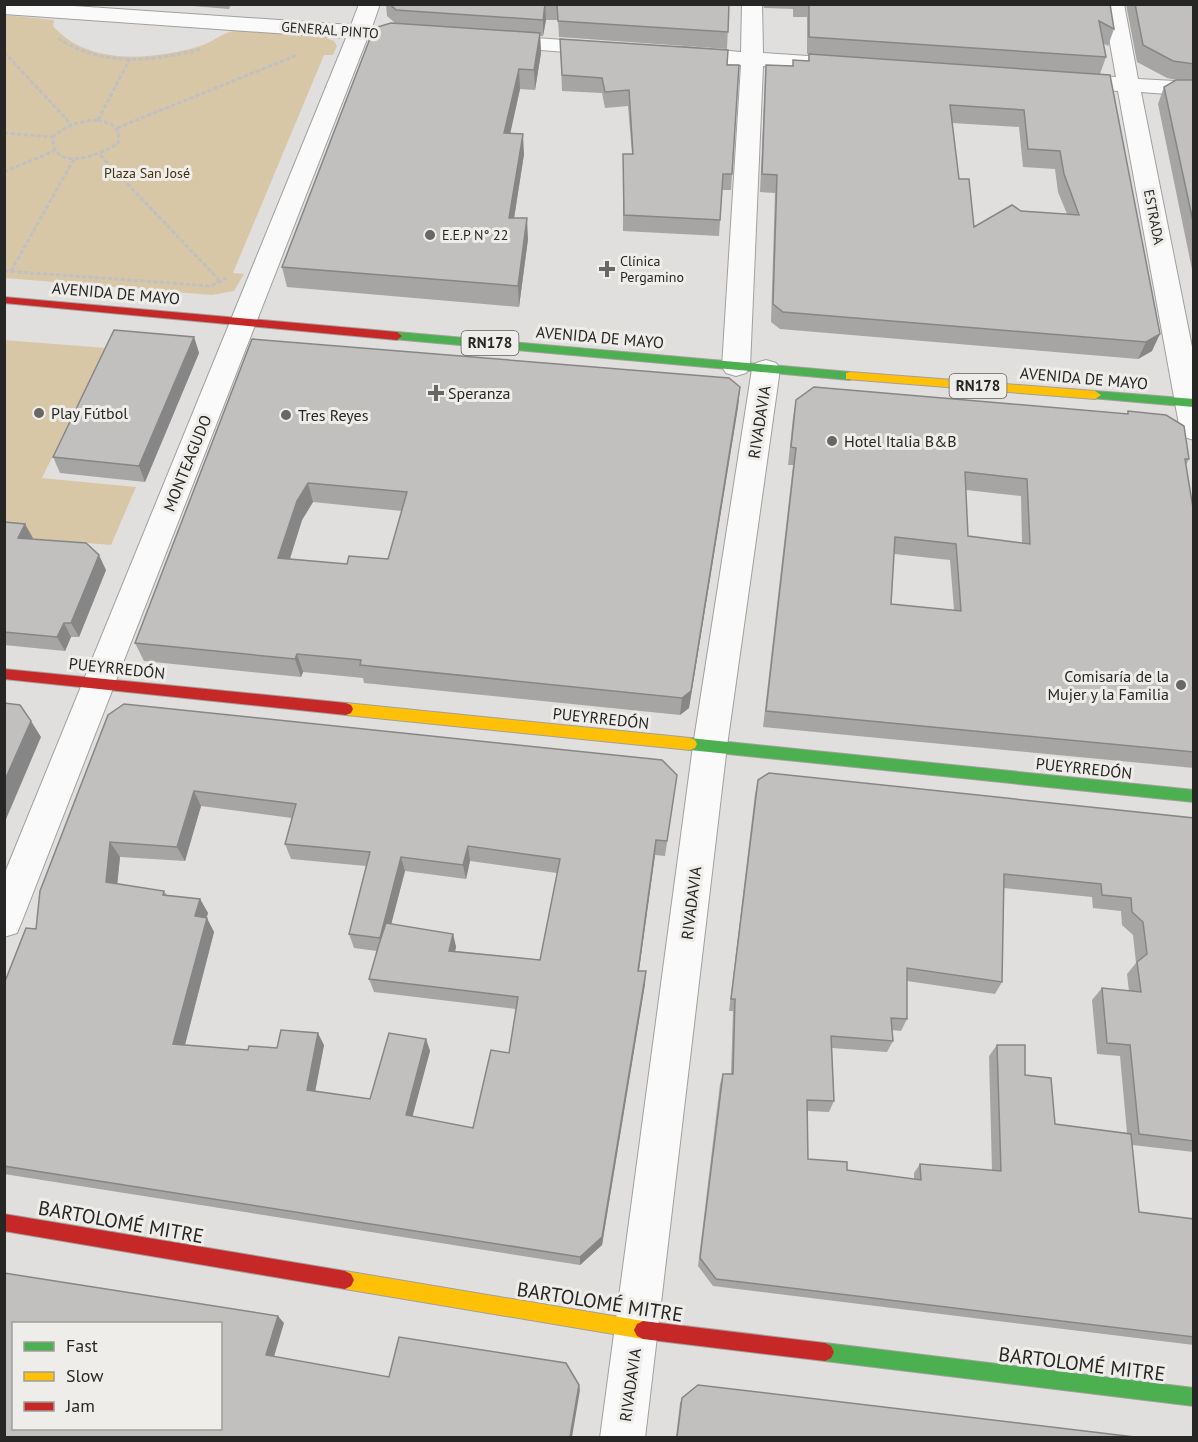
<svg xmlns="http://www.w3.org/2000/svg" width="1198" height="1442" font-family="'PT Sans',sans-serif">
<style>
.green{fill:#d8c7a7}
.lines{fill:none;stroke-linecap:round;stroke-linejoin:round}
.street-casing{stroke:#a1a09e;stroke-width:2}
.fast-casing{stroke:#a1a09e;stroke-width:2}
.slow-casing{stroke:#a1a09e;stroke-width:2}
.jam-casing{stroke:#a1a09e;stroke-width:2}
.path{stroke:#c1c0c0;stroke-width:3;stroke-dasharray:4.5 2;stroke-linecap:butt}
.street{fill:#fafafa;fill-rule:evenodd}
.fast{fill:#4caf50;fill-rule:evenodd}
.slow{fill:#ffc107;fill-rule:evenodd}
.jam{fill:#c62828;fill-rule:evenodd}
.wall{fill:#a6a5a4;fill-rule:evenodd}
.shaded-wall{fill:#878686}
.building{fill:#c1c0bf;stroke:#878686;stroke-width:1.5;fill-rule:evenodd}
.poi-dot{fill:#676765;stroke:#efede9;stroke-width:2}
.labels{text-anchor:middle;stroke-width:6;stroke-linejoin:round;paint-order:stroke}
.far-street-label{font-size:14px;fill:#262624;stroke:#efede9}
.far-park-label{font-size:14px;fill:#43320e;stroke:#efede9}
.far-poi-label{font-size:14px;fill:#262624;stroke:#efede9;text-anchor:start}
.shield{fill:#efede9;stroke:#62625f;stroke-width:1.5}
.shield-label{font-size:15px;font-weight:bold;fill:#262624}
.street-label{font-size:16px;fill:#262624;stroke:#efede9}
.poi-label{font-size:16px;fill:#262624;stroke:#efede9;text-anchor:start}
.near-street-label{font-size:20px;fill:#262624;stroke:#efede9}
</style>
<rect width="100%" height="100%" fill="#e1dfdd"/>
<path class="green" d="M5 15 54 20 53 26C88 66 153 60 200 46 211 43 222 33 234 31 261 27 294 35 321 36L334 41 337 46 333 55H324L233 273 244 274 234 291 212 295 5 278Z
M4 340 106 348 42 478 136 487 111 545 5 536Z"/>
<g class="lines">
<g class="street-casing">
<path id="street" d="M4 4H45L351 25 359 4H380L372 27 424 31 427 36 424 41 416 42 367 39 22 921 17 933 4 937V875L346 38 4 14Z
M742 4H762L763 53 838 58 846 60 849 65 846 70 838 72 763 66 750 367 746 373 736 376 726 373 722 367 741 65 683 61 675 59 672 54 675 49 683 47 741 52Z
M1103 4H1124L1138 79 1194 82V96L1141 92 1194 357V440L1184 437 1180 430 1118 91 1067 88 1059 86 1056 81 1059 76 1067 74 1116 77Z
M495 35 605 43 613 44 616 49 613 54 605 55 487 46 484 41 487 36Z
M766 360 776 363 780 369 727 746 645 1438H600L693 746 752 369 756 363Z"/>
</g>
<g class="fast-casing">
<path id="fast" d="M397 332 850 372 856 376 850 380 393 339V333Z
M1095 391 1194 399V407L1091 398V392Z
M690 738 1194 790V802L690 750 685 748 683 744 685 740Z
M825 1343 1194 1388V1406L825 1361 819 1358 816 1352 819 1346Z"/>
</g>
<g class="slow-casing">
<path id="slow" d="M850 372 1095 391 1101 395 1095 399 846 379V373Z
M346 703 690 738 695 740 697 744 695 748 690 750 346 715 341 713 339 709 341 705Z
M345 1271 643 1321 649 1324 652 1330 649 1336 643 1339 345 1289 339 1286 336 1280 339 1274Z"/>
</g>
<g class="jam-casing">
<path id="jam" d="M4 297 397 332 402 336 397 340 4 303Z
M4 669 346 703 351 705 353 709 351 713 346 715 4 679Z
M4 1214 345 1271 351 1274 354 1280 351 1286 345 1289 4 1231Z
M643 1321 825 1343 831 1346 834 1352 831 1358 825 1361 643 1339 637 1336 634 1330 637 1324Z"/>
</g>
<path class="path" d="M58 38C100 67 153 62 201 49
M4 52 71 124
M98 120 111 124 119 132 118 143C100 156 51 173 53 137 66 125 80 121 98 120Z
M98 120 131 57
M117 128 297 55
M4 133 53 137
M100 155 222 283
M4 172 54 151
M4 271 211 286 226 278
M11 271 74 159"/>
<use href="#street" class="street"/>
<use href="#fast" class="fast"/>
<use href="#slow" class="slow"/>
<use href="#jam" class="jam"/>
</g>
<path class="wall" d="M168 4H231L229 9Z
M386 4H735L729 5 727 49 559 37 558 20H546L543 36H540L541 53 535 90 520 89 510 133 524 154 514 218 528 239 519 307 287 287 282 267 395 23 387 16Z
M763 4H1110L1114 29 1108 46 1103 43 1106 57 1100 74 807 54V17H793V9L764 8Z
M1126 4H1194V279L1158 104 1164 87 1177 80 1167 78 1137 62Z
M560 39 727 65 732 174 731 190H722L719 236 623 231V154H632L628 106 605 108 602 93 562 91Z
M809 54 1110 75 1152 351 1138 359 780 329 771 322 775 193 760 192 765 82 766 65 793 66 808 61ZM952 123 1019 127 1023 167 1055 169 1058 192 1067 214 974 227 959 179Z
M194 337 199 353 145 482 60 473 53 457Z
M252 339 740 387 738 407 689 708 680 715 364 683 363 678 303 672 301 677 144 661 135 643ZM313 502 402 511 388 559 347 564 290 559 302 520Z
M796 400 1127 414 1128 411 1189 459 1186 465 1194 514V768L763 727 793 465H788L793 417ZM966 490 1021 496 1022 543 968 536ZM894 554 950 560 954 610 891 604Z
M4 522 32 539 106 570 79 637H71L65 651 4 645Z
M108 715 675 790 665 856 655 855 639 971 645 984 602 1245 580 1265 4 1174V984L36 929ZM201 806 292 818 285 844 291 859 366 866 349 934 354 948 377 951 369 979 374 992 516 1009 509 1053 473 1128 412 1116 430 1051 426 1039 370 1099 315 1092 324 1045 248 1050 185 1045 214 932 206 918 208 913 200 899 167 895 164 891 117 884 120 857 185 861ZM470 861 557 873 540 960 455 951 456 947 453 934 391 924 405 871 466 879Z
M758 780 1194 818V1152L1132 1145 1139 1212 1194 1219V1345L713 1286 698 1266 720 1084 723 1074H731L733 1011H729L755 794ZM1004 888 1092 897 1093 908 1121 911 1122 925 1133 935 1136 963 1127 974 1129 991 1102 988 1092 1000 1097 1054 1120 1056 1127 1133 1055 1124 1025 1075 997 1045 989 1056 992 1171 920 1164 914 1173V1180L847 1170 808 1159V1111L829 1112 834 1101 832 1048 887 1052 893 1041 892 1030 901 1031 907 1019V981L995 994 1002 982Z
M682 1398 1135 1437H676L680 1403Z"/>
<path class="shaded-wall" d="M545 4 546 20 543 36V20Z
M540 33 541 53 535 90 534 70Z
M519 69 520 89 506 153 504 133Z
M523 134 524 154 511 238 509 218Z
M527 218 528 239 519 307 518 286Z
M1160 334 1152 351 1138 359 1146 342Z
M194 337 199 353 145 482 139 466Z
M740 387 738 407 689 708 680 715 682 698Z
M308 483 313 502 302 520 284 577 278 558 297 501Z
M25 524 33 538 26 552 18 538Z
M99 555 106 570 79 637 71 623Z
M64 623 71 637 65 651 57 637Z
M297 654 303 672 301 677 295 659Z
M31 721 41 737 4 824V782Z
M194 791 201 806 185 861 177 847Z
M656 840 655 855 637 984 638 971Z
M110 842 120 857 116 897 106 882Z
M468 846 470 861 466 879 463 865Z
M401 857 405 871 384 952 380 938Z
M200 899 208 913 203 930 195 916Z
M207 918 214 932 182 1056 173 1044Z
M453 934 456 947 452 964 449 951Z
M646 971 645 984 602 1245 580 1265V1257Z
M318 1033 324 1045 313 1102 307 1090Z
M426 1039 430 1051 410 1126 406 1115Z
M278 1316 284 1323 273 1360 266 1355Z
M579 1385 580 1390 572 1437H570Z"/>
<path class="building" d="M390 4H545L543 20 396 10Z
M557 4H729L728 32 558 21Z
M809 4H1110L1114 29 1099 21 1106 57 809 37Z
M1135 4H1194V64L1173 61 1143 45Z
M391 23 540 33 534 70 519 69 504 133 523 134 509 218H527L518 286 282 267 374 28Z
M560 39 728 50 727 65H739L732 174H723L720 220 624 215 623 154H633L629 90 605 92 602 78 562 75Z
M809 54 1110 75 1160 334 1146 342 783 312 773 304 777 175 762 174 766 65 793 66V60L809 61ZM950 105 1024 110 1028 149 1060 151 1064 174 1079 215 1021 211 1012 205 974 227 969 179H959Z
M1176 80H1194V226L1164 87Z
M114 330 194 337 139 466 53 457Z
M252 339 729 378 740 387 691 691 682 698 360 665 361 660 297 654 295 659 135 643ZM308 483 407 492 388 559 349 556 347 564 278 558 297 501Z
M814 387 1128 414V411L1166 415 1184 426 1189 459H1185L1194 514V752L766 711 796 448 791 447 796 400ZM965 472 1027 479 1030 544 968 536ZM895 537 956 544 961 611 891 604Z
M4 522 25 524 18 538 86 543 99 555 71 623H64L57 637 4 632Z
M4 703 20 705 31 721 4 782Z
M124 704 662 760 677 775 667 841 656 840 638 971H646L602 1237 580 1257 4 1166V984L26 928 36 929 40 891 108 715ZM194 791 296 804 285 844 370 852 349 934 380 938 401 857 463 865 468 846 560 859 540 960 449 951 453 934 386 923 379 944 369 979 518 997 509 1053 491 1050 473 1128 406 1115 426 1039 389 1033 370 1099 307 1090 318 1033 281 1030 277 1048 249 1046 248 1050 173 1044 207 918 195 916 200 899 163 895 164 891 106 882 110 842 177 847Z
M769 773 1194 818V1141L1139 1134 1130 1045 1107 1043 1102 988 1141 992 1137 962 1147 954 1143 922 1132 912 1131 898 1102 895 1101 884 1004 874 1002 982 907 968V1019L891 1018 893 1041 831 1036 834 1101 807 1100 808 1159 847 1162V1170L921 1180 920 1164 1001 1171 997 1045H1025V1075L1051 1078 1055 1124 1131 1134 1139 1212 1194 1219V1337L716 1279 700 1258 723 1074H733L735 999H731L758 780Z
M4 1273 278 1316 266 1355 389 1377 399 1337 566 1363 579 1385 570 1437H4ZM14 1323H220V1428H14Z
M698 1385 1135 1437H677L682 1398Z"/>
<g class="poi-dot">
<circle cx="430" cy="235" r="6"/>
<path d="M604 260h6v6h6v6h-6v6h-6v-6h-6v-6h6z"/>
<path d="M433 384h6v6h6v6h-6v6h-6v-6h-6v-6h6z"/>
<circle cx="39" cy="413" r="6"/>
<circle cx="286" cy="415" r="6"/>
<circle cx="832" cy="441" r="6"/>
<circle cx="1181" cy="685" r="6"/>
</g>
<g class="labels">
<g class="far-street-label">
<text transform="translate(330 30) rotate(4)" y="5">GENERAL PINTO</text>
<text transform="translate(1154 217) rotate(79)" y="5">ESTRADA</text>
</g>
<g class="far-park-label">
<text x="147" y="178">Plaza San José</text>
</g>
<g class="far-poi-label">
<text x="442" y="240">E.E.P N° 22</text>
<text x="620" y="266">Clínica<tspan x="620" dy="16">Pergamino</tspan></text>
</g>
<g class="shield">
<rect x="461.5" y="331" width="57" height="24" rx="4.5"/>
<rect x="949.5" y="374" width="57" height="24" rx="4.5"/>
</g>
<g class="shield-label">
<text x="490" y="348">RN178</text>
<text x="978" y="391">RN178</text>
</g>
<g class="street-label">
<text transform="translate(116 293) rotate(5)" y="6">AVENIDA DE MAYO</text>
<text transform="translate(600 337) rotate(5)" y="6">AVENIDA DE MAYO</text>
<text transform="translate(1084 378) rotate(5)" y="6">AVENIDA DE MAYO</text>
<text transform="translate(759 422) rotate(-81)" y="6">RIVADAVIA</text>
<text transform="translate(187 463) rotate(-68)" y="6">MONTEAGUDO</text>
<text transform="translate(117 668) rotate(6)" y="6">PUEYRREDÓN</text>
<text transform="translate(601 718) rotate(6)" y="6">PUEYRREDÓN</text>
<text transform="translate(1084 768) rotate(6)" y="6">PUEYRREDÓN</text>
<text transform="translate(691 903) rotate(-83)" y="6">RIVADAVIA</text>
<text transform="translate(630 1385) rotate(-82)" y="6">RIVADAVIA</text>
</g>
<g class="poi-label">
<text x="448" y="399">Speranza</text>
<text x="51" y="419">Play Fútbol</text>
<text x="298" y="421">Tres Reyes</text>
<text x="844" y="447">Hotel Italia B&amp;B</text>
<text x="1169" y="682" text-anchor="end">Comisaría de la<tspan x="1169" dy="18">Mujer y la Familia</tspan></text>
</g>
<g class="near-street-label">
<text transform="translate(121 1222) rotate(10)" y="7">BARTOLOMÉ MITRE</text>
<text transform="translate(600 1302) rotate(9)" y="7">BARTOLOMÉ MITRE</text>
<text transform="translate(1082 1364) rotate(7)" y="7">BARTOLOMÉ MITRE</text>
</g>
</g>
<rect width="1198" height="1442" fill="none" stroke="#262624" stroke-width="12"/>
<rect x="12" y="1322" width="210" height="108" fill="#efede9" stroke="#9f9d9a" stroke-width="1.5"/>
<rect x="24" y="1342" width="30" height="9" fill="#4caf50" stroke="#9f9d9a" stroke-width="1.5"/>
<text x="66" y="1352" font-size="18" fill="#262624">Fast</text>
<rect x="24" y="1372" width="30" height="9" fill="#ffc107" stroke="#9f9d9a" stroke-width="1.5"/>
<text x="66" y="1382" font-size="18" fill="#262624">Slow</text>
<rect x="24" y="1402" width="30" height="9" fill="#c62828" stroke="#9f9d9a" stroke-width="1.5"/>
<text x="66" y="1412" font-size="18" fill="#262624">Jam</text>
</svg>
